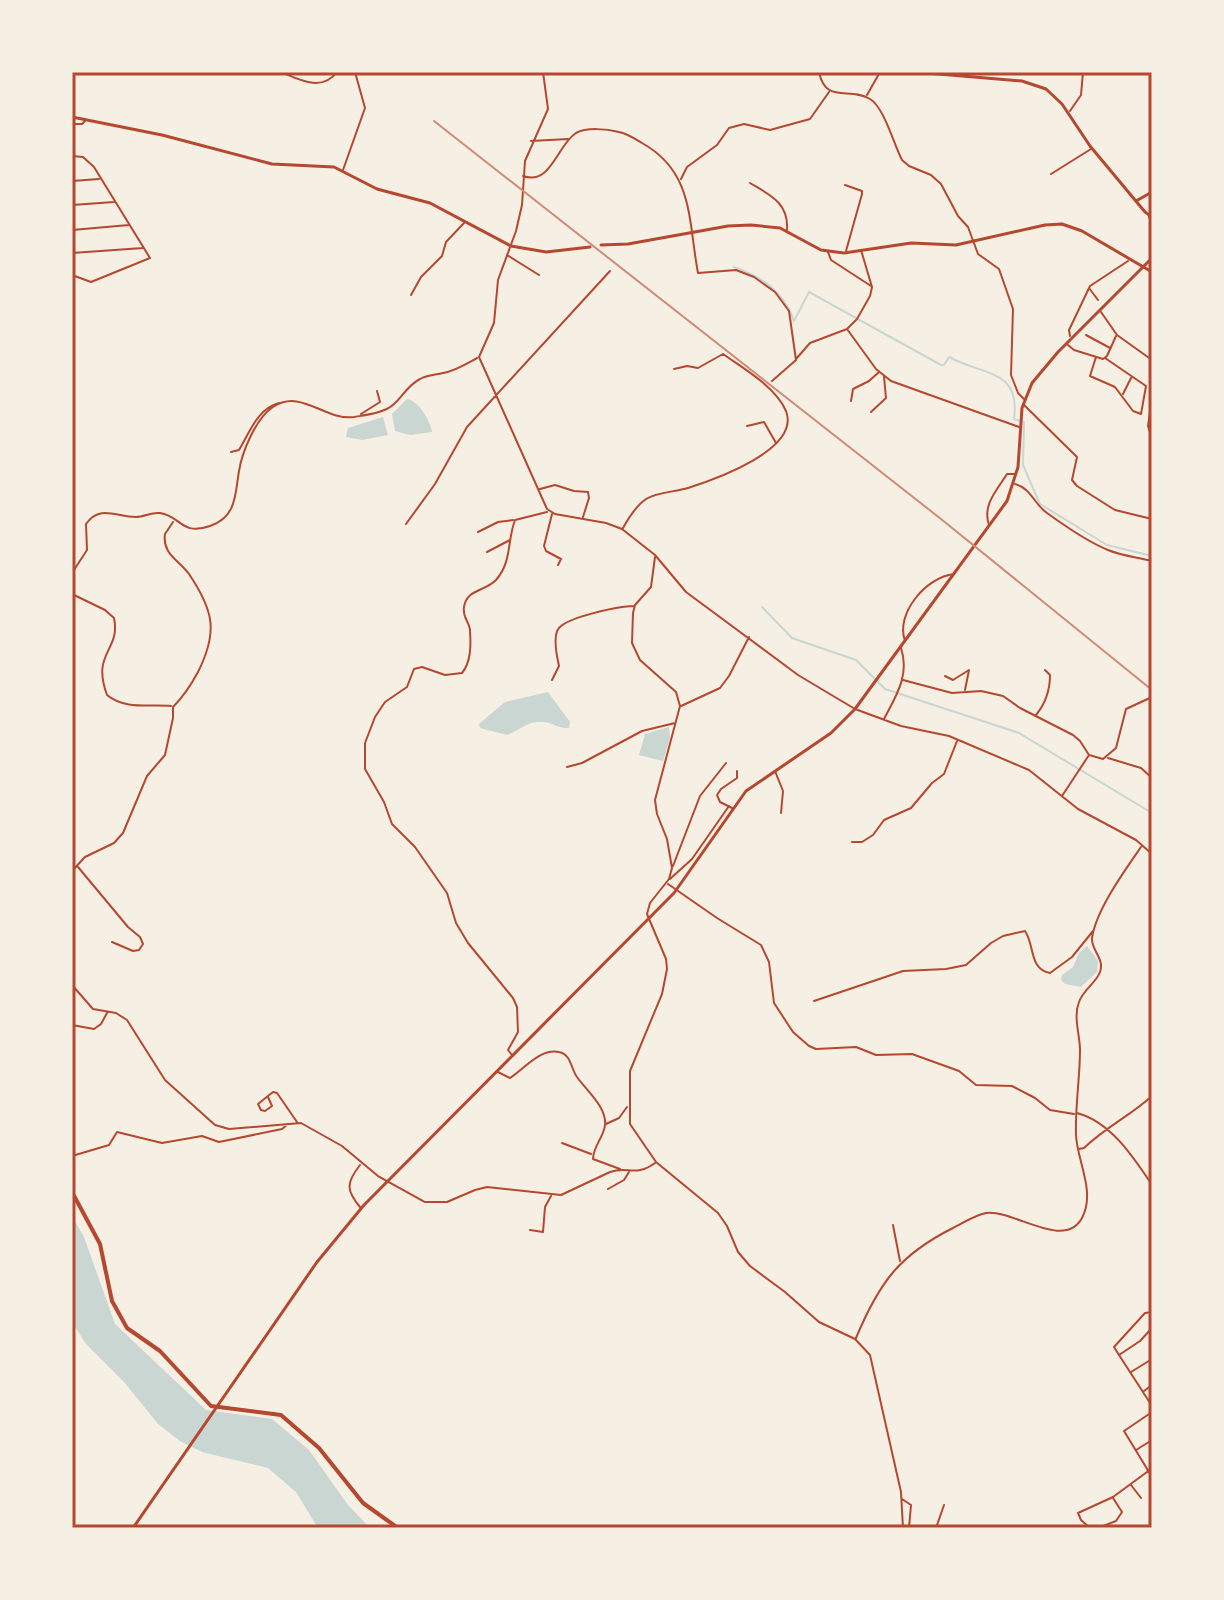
<svg xmlns="http://www.w3.org/2000/svg" width="1224" height="1600" font-family="'Open Sans',sans-serif">
<style>
.water{fill:#c9d6d2}
.lines{fill:none;stroke-linecap:round;stroke-linejoin:round}
.stream{stroke:#c9d6d2;stroke-width:2}
.minor{stroke:#b5482f;stroke-width:2}
.tertiary{stroke:#b5482f;stroke-width:3}
.primary{stroke:#b5482f;stroke-width:4}
.rail{stroke:#cf8b77;stroke-width:2}
.neatline{fill:none;stroke:#b5482f;stroke-width:3}
</style>
<rect width="100%" height="100%" fill="#f6efe4"/>
<path class="water" d="M407 399C418 400 431 422 432 432L410 435 395 431 392 414Z
M383 417 388 435 362 440 346 437 348 428Z
M548 692 570 722 569 728C560 729 553 723 544 722 529 720 520 730 507 735L480 728 479 724 505 702Z
M669 727 670 738 663 761 639 755 645 734Z
M1087 946 1098 961 1097 972 1081 987 1065 984 1061 980 1062 975 1073 967 1079 953Z
M72 1216 84 1237 115 1324 206 1410 272 1419 309 1450 348 1505 370 1528H318L296 1492 268 1468 202 1452 180 1441 158 1424 125 1383 86 1344 72 1322Z"/>
<g class="lines">
<path class="stream" d="M734 267C762 277 784 292 794 321L809 292 941 365H944L949 357C984 376 1021 369 1014 419L1024 422 1023 465 1040 504 1107 545 1152 556
M762 607 792 638 856 660 885 689 1019 733 1152 813"/>
<path class="minor" d="M281 72C300 80 322 92 337 72
M543 72 548 109 525 161 522 205 516 231 498 280 494 323 479 357 547 509 555 514 606 523 622 529 655 555 686 592 798 675 855 709 901 726 949 736 1029 770 1078 809 1136 840 1152 854
M819 72C826 105 849 86 870 99 884 107 894 145 902 160L909 166 931 175 941 184 958 216 968 227 978 254 999 269 1013 309 1011 375 1018 393 1025 400
M867 95 880 72
M1070 111 1081 95 1083 72
M72 124H82L85 121
M531 141 568 139
M72 156 83 157 94 167 150 258 91 282 72 275
M343 170 365 108 355 72
M1051 174 1091 149
M523 176C551 186 557 145 576 133 587 127 607 129 619 132 628 134 634 138 642 143 694 172 688 220 698 273L736 270 754 277 775 292 789 311 796 360 772 381
M681 179 687 167 717 145 729 128 744 124 770 130 810 119 829 92
M72 181 99 179
M750 183C770 195 789 203 787 230
M845 185 862 191V194L846 251
M72 205 114 202
M72 230 129 225
M828 252 831 260 871 286
M72 253 143 248
M507 255 539 275
M1089 288 1098 300
M411 295 421 277 442 256 446 242 464 223
M1101 312 1117 335 1152 360
M847 329 876 369 891 381 1019 427
M1086 335 1110 348
M1070 336 1069 330 1090 286 1128 261
M1068 345 1074 350 1103 359 1107 356 1116 336
M1096 357 1090 376 1115 387 1133 411 1141 414 1146 386 1105 358
M796 359 810 343 847 329 857 319 870 296 872 287 861 250
M1123 394 1131 378
M1152 398 1148 426 1152 439
M851 401 853 389 869 381 879 372
M1023 404 1077 457 1072 480 1077 486 1115 510 1152 519
M871 412 886 398 884 377
M361 414 380 402 377 391
M747 426 764 422 776 443
M231 452 239 450C250 432 257 409 279 403
M1015 484C1031 488 1034 504 1047 513 1065 526 1088 542 1108 550 1122 556 1137 557 1152 561
M540 489 555 485 574 491 588 492 589 498 583 517
M552 514 544 546 546 551 561 559 558 565
M406 524 435 484 467 427 610 271
M989 525C982 505 997 490 1007 474H1015
M623 528C628 519 637 505 646 499 657 492 675 492 688 488 713 480 801 450 786 411 776 387 744 369 723 354L698 368 687 366 674 369
M478 532 498 522 513 520
M487 552 510 540
M655 557 651 587 635 605 633 613 632 643 640 660 676 692 680 706 655 800 657 814 667 839 672 868 669 879 650 903 647 914 666 959 667 969 662 994 630 1071V1124L656 1162 718 1213 727 1226 738 1252 750 1266 785 1292 819 1322 855 1339 870 1355 901 1492 903 1528
M72 573 87 550 86 524C100 504 116 517 136 517 144 517 151 512 160 513 181 516 181 536 210 526 237 517 235 494 239 471 242 452 256 418 273 407 301 388 325 421 354 417 365 415 385 413 394 404 403 396 408 385 420 379 427 375 435 375 443 373 455 371 466 364 477 358
M72 594 105 610 114 618C121 651 91 652 107 695 125 710 150 704 171 706
M905 641C895 614 926 577 954 574
M945 676 953 680 969 670 965 690
M552 680 559 666C557 657 552 636 559 628 568 617 619 606 634 606
M903 680 952 693 981 691 1003 696 1020 708 1073 735 1080 741 1089 755
M681 706 720 688 729 676 749 637
M173 707C183 697 191 685 198 672 218 632 214 611 189 574 179 560 162 554 165 534L173 522
M1036 715C1045 704 1050 689 1050 675L1045 670
M884 719C896 696 910 675 901 648
M1108 758 1141 768 1152 778
M567 767 582 763 642 731 675 723
M775 771 783 791 781 813
M1062 796 1089 755 1103 759 1116 748 1126 709 1152 697
M732 808 720 802 717 795 721 789 737 778V771
M852 842H862L873 835 884 820 911 808 932 783 944 774 957 741
M673 866 700 796 726 763
M78 867 128 927 140 937 143 944 139 950 133 951 112 942
M72 871 85 857 114 843 123 833 147 776 165 755 173 718V708
M670 879 692 859 729 806
M668 884 717 918 761 945 769 962 774 1003 793 1032 809 1046 816 1049 856 1047 876 1055 912 1054 959 1071 976 1085 1012 1086 1035 1098 1050 1110 1074 1114
M72 985 93 1009 116 1013 127 1020 165 1080 215 1125 229 1129 301 1123 342 1146 378 1176 425 1202H447L475 1190 487 1187 561 1195 610 1172C628 1166 636 1177 655 1163
M814 1001 903 971 946 969 966 965 991 943 1003 936 1025 931C1035 946 1029 969 1050 973L1072 957 1093 931
M72 1025 94 1029 101 1024 107 1013
M512 1055 508 1050 518 1032 517 1007 513 998 468 943 456 923 447 893 415 847 392 824 384 802 365 769V743L375 717 385 702 407 687 414 669 422 667 445 675 462 673C471 662 471 646 470 631 470 622 462 618 464 607 467 589 484 592 496 580 512 562 507 541 515 520L547 512
M498 1072 510 1078C524 1069 540 1048 559 1052 571 1054 571 1069 577 1077 586 1090 607 1107 605 1125 604 1137 593 1146 593 1159L620 1169
M268 1097 272 1106 265 1111 261 1110 258 1104 273 1092 277 1093 297 1122
M1077 1113C1111 1122 1134 1158 1152 1185
M606 1124 619 1118 627 1107
M562 1143 591 1154
M1079 1149 1084 1148C1107 1126 1130 1116 1152 1096
M72 1156 109 1145 117 1132 162 1143 202 1136 219 1142 282 1129 288 1124
M360 1165C346 1183 346 1190 360 1207
M608 1189 624 1180 629 1172
M893 1225 900 1261
M530 1230 543 1232 545 1207 551 1196
M1152 1328 1140 1341 1119 1355 1152 1406
M856 1338C879 1283 899 1255 953 1228 963 1223 975 1215 986 1213 1013 1209 1064 1251 1082 1218 1096 1192 1077 1161 1076 1135 1075 1106 1080 1078 1080 1050 1080 1035 1073 1017 1079 1002 1083 990 1096 983 1100 972 1105 959 1091 950 1092 938 1096 910 1125 870 1141 847
M1119 1355 1114 1347 1145 1313 1152 1312
M1131 1372 1152 1359
M1144 1391 1152 1385
M1152 1412 1124 1431 1152 1477
M1136 1450 1152 1440
M1131 1485 1141 1498
M902 1499 911 1505 909 1528
M936 1528 944 1505
M1090 1528 1081 1520 1078 1513 1113 1497 1147 1472
M1098 1528 1116 1521 1122 1512 1113 1498"/>
<path class="tertiary" d="M915 72 1022 81 1046 89 1062 104 1090 146 1145 212 1152 217
M72 117 162 135 272 164 334 167 377 189 430 203 511 246 546 252 590 247
M1136 201 1152 192
M1149 215 1152 224
M601 245 628 244 728 226 751 225 780 228 821 250 844 253 911 243 956 245 1045 225 1062 224 1082 231 1152 272
M1148 1471 1152 1469
M133 1528 317 1262 364 1205 674 893 746 791 831 733 855 709 1007 501 1018 467 1022 408 1032 383 1058 352 1152 258"/>
<path class="primary" d="M72 1192 100 1244 112 1301 127 1328 160 1351 211 1406 281 1415 319 1448 363 1503 398 1528"/>
<path class="rail" d="M434 121 941 519 1152 690"/>
</g>
<rect width="1224" height="1600" fill="none" stroke="#f6efe4" stroke-width="148"/>
<rect x="74" y="74" width="1076" height="1452" class="neatline"/>
</svg>
